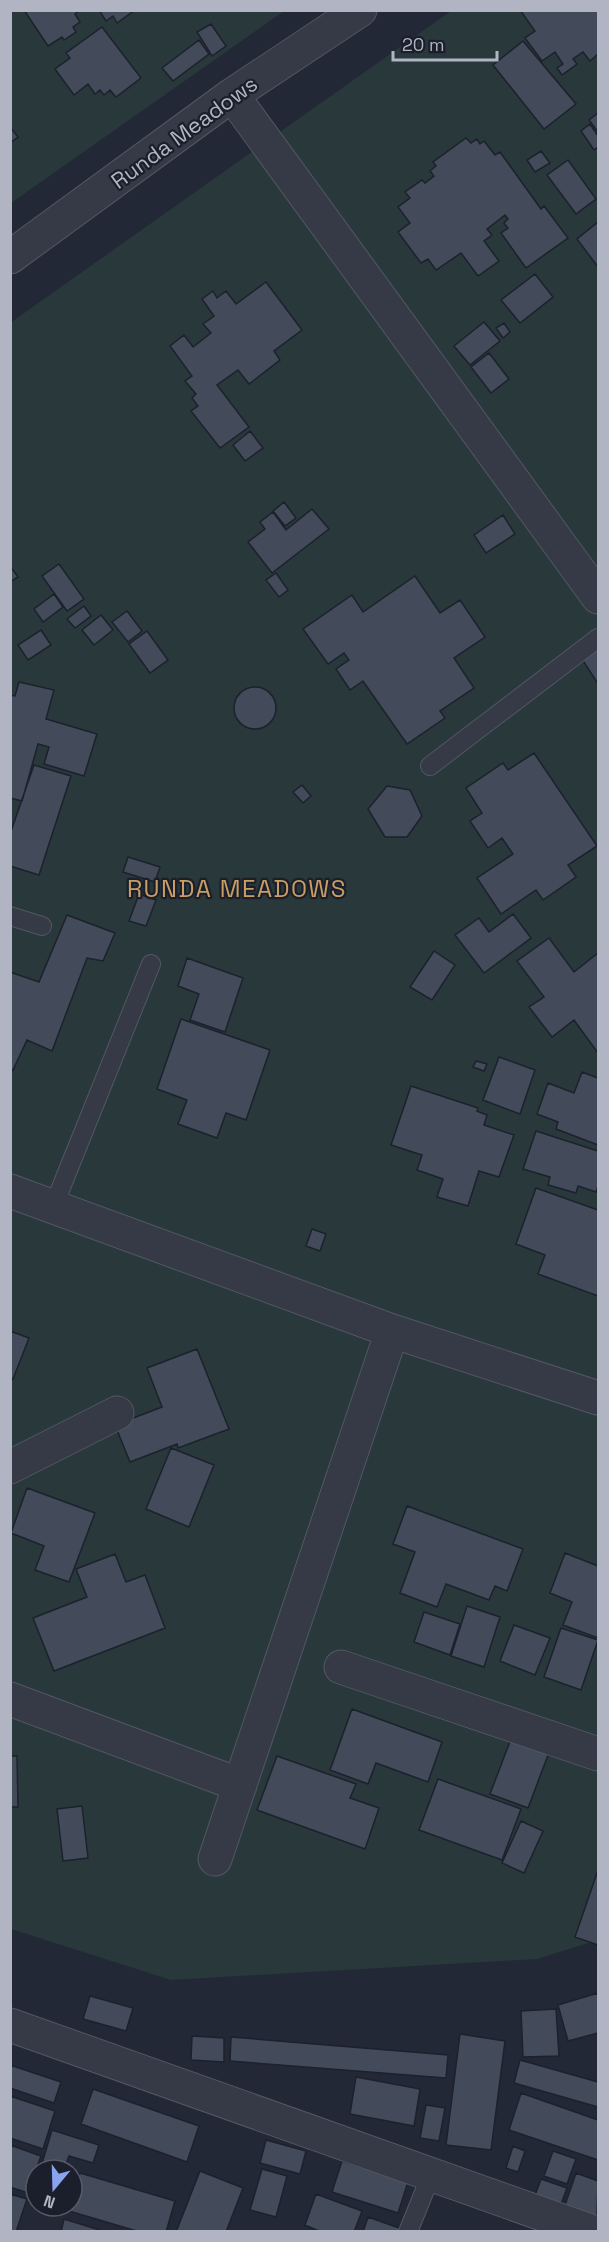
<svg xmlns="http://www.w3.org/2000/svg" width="609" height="2242" font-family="'Space Grotesk',sans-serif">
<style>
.green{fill:#28383b}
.building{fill:#434a5a;stroke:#1d212d;stroke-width:1.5}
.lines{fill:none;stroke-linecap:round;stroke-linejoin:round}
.lane-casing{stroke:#535764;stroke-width:20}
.street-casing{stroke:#535764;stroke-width:35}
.lane{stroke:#353a46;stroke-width:18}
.street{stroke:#353a46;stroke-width:33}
.labels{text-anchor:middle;stroke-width:4.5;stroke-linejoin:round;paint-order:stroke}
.street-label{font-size:22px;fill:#b0b4c3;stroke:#1b1f2b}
.neighbourhood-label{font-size:24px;letter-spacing:1.5px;fill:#c99e64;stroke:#1b1f2b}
</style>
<rect width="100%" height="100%" fill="#222835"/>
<path class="green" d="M11 11H284L11 203Z
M451 11H598V1940L537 1959 171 1980 11 1929 10 323Z"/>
<path class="building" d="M24 10H79L75 14 80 22 73 27 76 32 64 40 62 37 48 46Z
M99 10H135L117 23 113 16 106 21Z
M520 10H598V54L590 61 583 52 573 59 577 64 562 75 557 68 563 64 555 52 542 61 525 38 535 31Z
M211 24 226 46 212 56 197 32Z
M102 27 141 78 116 97 110 90 104 95 100 90 95 94 88 84 74 95 55 69 70 58 66 53Z
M199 40 209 54 173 81 162 68Z
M523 41 576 104 544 129 493 65Z
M598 113V132L589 120Z
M590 124 598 136V147L594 150 581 131Z
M10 127 18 137 10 143Z
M466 138 471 143 477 139 480 144 484 141 495 155 500 152 541 209 544 206 568 238 526 268 501 233 508 228 504 223 508 219 505 215 487 229 492 235 484 241 499 261 478 276 461 253 436 270 428 259 421 263 398 232 410 223 398 207 410 198 405 192 422 180 425 183 434 176 430 171 436 166 433 162Z
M541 151 550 163 535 172 527 160Z
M568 160 596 199 576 214 547 175Z
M598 222V267L577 239Z
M535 274 553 297 520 323 501 300Z
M266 282 302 330 274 351 280 360 249 384 238 370 217 385 249 427 220 448 191 411 198 406 192 398 196 394 185 381 192 376 170 346 184 335 193 347 211 333 203 324 214 316 202 299 213 291 217 298 226 291 236 304Z
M484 322 500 341 470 365 454 346Z
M504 323 510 332 503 338 496 328Z
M489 353 509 379 491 393 471 367Z
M250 431 263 448 245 461 233 445Z
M284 502 296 518 285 526 273 511Z
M312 509 329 529 272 573 248 542 265 529 260 522 273 512 286 530Z
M503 515 515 534 486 553 474 535Z
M59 564 84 599 67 611 42 576Z
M10 566 18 577 10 582Z
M276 573 288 590 279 597 266 580Z
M415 576 440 613 460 600 485 637 454 658 474 688 440 711 445 718 407 744 363 681 350 690 336 669 349 660 344 653 328 664 303 629 352 595 363 612Z
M54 594 63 607 43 622 34 609Z
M84 606 91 616 75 628 67 619Z
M127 611 142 631 128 642 112 622Z
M101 615 113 630 94 645 82 630Z
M41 630 51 645 28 660 18 645Z
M147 631 168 660 150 673 129 644Z
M598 649V684L582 659Z
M19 682 54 690 46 719 97 734 84 776 44 764 49 747 38 744 22 801 10 798V695L15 696Z
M234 708a21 21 0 1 1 42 0a21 21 0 1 1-42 0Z
M534 753 597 846 568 865 576 877 543 900 536 890 501 914 477 878 513 854 502 838 488 848 470 821 482 813 466 788 503 763 508 770Z
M34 765 71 776 39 875 10 866V834Z
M302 785 311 796 303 803 293 792Z
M387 786 410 790 422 816 407 837H385L368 809Z
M128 857 160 867 155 882 123 872Z
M139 894 156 900 146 926 129 921Z
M513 914 531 938 484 973 455 935 479 918 489 932Z
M67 915 115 933 103 961 87 958 52 1051 27 1040 13 1070 10 1069V972L39 982Z
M549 938 574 972 598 953V1053L574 1020 552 1037 529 1007 544 997 517 961Z
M434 951 455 965 432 1000 410 987Z
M187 958 243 978 225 1032 190 1020 199 994 178 986Z
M181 1019 270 1050 246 1120 226 1113 217 1138 178 1124 187 1100 157 1089Z
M499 1057 535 1070 520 1114 483 1100Z
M476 1061 487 1064 484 1071 473 1067Z
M582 1072 598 1078V1145L556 1129 558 1122 537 1114 548 1083 574 1093Z
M411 1086 478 1108 477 1111 487 1115 484 1125 514 1135 499 1177 479 1171 468 1206 437 1197 443 1179 417 1170 422 1155 391 1145Z
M536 1131 598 1151V1186L596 1192 578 1186 576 1193 548 1185 550 1177 523 1169Z
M536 1188 598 1210V1296L538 1274 545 1255 516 1244Z
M312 1229 326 1234 320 1251 306 1246Z
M10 1331 29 1338 13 1379 10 1378Z
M197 1349 229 1429 178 1448 177 1444 130 1462 115 1425 162 1407 147 1368Z
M171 1448 214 1465 189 1527 146 1509Z
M27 1488 95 1513 69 1582 35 1570 44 1546 11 1533Z
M407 1506 523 1549 507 1591 495 1586 489 1600 446 1584 437 1607 400 1593 415 1552 393 1544Z
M565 1553 598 1566V1638L563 1625 572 1602 550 1593Z
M115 1554 126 1582 145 1575 165 1628 54 1671 33 1618 87 1597 76 1569Z
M467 1606 500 1617 484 1667 451 1656Z
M424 1612 460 1624 450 1655 414 1642Z
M514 1625 550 1638 535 1675 500 1661Z
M561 1628 598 1640 581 1690 544 1677Z
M352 1709 442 1742 428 1782 376 1763 368 1784 330 1770Z
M512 1736 550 1750 528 1808 490 1794Z
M10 1756H17L18 1807H10Z
M277 1756 356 1784 350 1798 379 1808 365 1849 257 1810Z
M438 1779 521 1809 502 1860 419 1830Z
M82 1806 88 1858 63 1861 57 1809Z
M521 1821 543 1831 524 1873 502 1863Z
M597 1873 598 1874V1945L575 1937Z
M598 1993V2033L568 2041 558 2005Z
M90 1996 133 2008 126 2031 83 2019Z
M556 2009 559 2056 523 2057 521 2011Z
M460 2034 505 2041 491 2150 446 2145Z
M192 2036 224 2038V2062L191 2060Z
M231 2037 448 2055 446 2078 230 2061Z
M520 2060 598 2082V2107L514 2083Z
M10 2065 61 2082 54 2103 10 2088Z
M356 2077 420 2089 414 2126 350 2114Z
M93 2089 199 2126 187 2162 81 2124Z
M521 2093 598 2120V2160L509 2130Z
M10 2096 55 2111 43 2149 10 2138Z
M426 2105 445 2108 439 2141 420 2138Z
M52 2130 99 2145 93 2163 69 2156 64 2170H40Z
M266 2140 306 2151 300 2174 260 2163Z
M10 2145 41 2156 28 2193 10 2187Z
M513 2146 525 2151 518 2172 506 2168Z
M553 2151 576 2159 567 2184 544 2176Z
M342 2161 408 2182 398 2213 332 2192Z
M262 2169 287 2176 276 2217 250 2210Z
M200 2171 243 2188 226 2232H176Z
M80 2173 175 2201 166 2232H140L69 2211Z
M576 2173 598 2181 597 2216 565 2205Z
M541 2179 567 2188 560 2207 534 2198Z
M10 2194 27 2199 16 2232H10Z
M316 2194 362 2211 354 2232H321L305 2225Z
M368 2217 402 2229 401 2232H363Z
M64 2219 106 2232H61Z"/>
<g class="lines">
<g class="lane-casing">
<path id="lane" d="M430 766 598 638
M10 916 42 926
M54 1205 151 964
M408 2232 431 2175"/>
</g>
<g class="street-casing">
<path id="street" d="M232 95 598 597
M10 257 232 95 360 10
M10 1191 392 1331 598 1398
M10 1467 117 1413
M341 1667 598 1754
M10 1699 240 1785
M215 1859 392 1331
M10 2025 593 2232"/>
</g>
<use href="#lane" class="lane"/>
<use href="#street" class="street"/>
</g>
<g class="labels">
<g class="street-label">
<text transform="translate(184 132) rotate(-36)" y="8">Runda Meadows</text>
</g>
<g class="neighbourhood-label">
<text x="237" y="897">RUNDA MEADOWS</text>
</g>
</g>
<rect width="609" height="2242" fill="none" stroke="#b0b4c3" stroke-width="24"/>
<g transform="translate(54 2188) rotate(199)"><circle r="28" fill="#1b1f2b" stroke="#575b68" stroke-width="1.5"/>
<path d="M0-4.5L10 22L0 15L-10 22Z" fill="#89a3ee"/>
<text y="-9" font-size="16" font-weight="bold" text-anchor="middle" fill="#b0b4c3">N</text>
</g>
<path d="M393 51v9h104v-9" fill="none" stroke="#b0b4c3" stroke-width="3"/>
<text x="402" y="51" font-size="18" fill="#b0b4c3" stroke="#1b1f2b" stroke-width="4.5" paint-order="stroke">20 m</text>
</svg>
